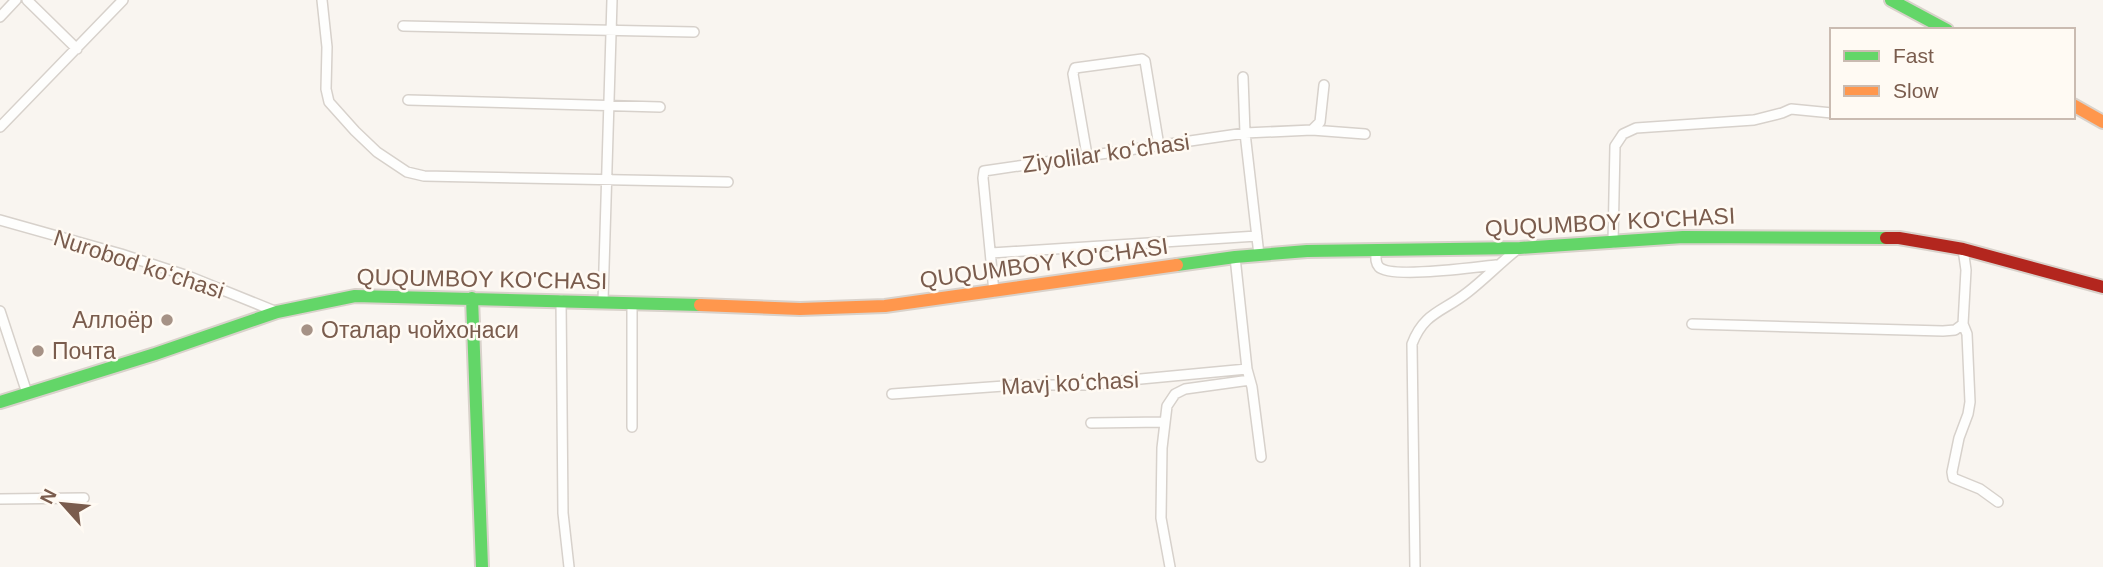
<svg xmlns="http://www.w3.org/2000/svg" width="2103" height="567" font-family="Helvetica,sans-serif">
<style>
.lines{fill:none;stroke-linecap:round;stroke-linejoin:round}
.street-casing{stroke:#d7d1cb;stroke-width:12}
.fast-casing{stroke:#d9d2cb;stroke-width:16}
.slow-casing{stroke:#d9d2cb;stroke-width:16}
.jam-casing{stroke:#d9d2cb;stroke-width:16}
.street{stroke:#fefefd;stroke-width:9}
.fast{stroke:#63d668;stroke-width:12}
.slow{stroke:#ff974d;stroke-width:12}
.jam{stroke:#b3261e;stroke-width:12}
.poi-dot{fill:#a69286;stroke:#fffaf3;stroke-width:2.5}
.labels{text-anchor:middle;stroke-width:5;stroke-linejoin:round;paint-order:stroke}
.street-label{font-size:23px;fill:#7a5c4d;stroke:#fffaf3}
.poi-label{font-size:23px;fill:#7a5c4d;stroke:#fffaf3;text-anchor:start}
</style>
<rect width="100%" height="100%" fill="#f9f5f0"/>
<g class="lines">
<g class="street-casing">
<path id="street" d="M27 0 77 49
M322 0 327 47 326 89 329 102 355 131 377 152 407 172 424 176 728 182
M0 17 16 0
M403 26 694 32
M1243 77 1245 133 1259 255
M408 100 660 107
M0 127 123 0
M1312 130 1365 134
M1087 155 1073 74 1075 68 1142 59 1145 61 1159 146
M0 220 121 254 188 276 277 312
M1613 243 1615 146 1623 134 1636 128 1754 120 1782 113 1791 109 1832 113
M1376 251C1376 257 1375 263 1379 267 1391 279 1476 267 1496 265
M991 253 1257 236
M1235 257 1247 369 1252 387 1261 457
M994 292 983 178 984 171 1245 133 1312 130 1320 122 1324 85
M561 300 563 513 569 567
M603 301 612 0
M632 303V427
M0 311 27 393
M1692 324 1943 331 1955 330 1963 324 1966 270 1963 249
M1963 324 1967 334 1970 402 1968 414 1959 438 1952 472 1953 478 1980 489 1998 502
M892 394 1019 385H1093L1130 380 1247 369
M1091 423 1164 422
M0 499 84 498
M1170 567 1161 518 1162 448 1167 406 1175 394 1185 389 1250 380
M1415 567 1412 344C1424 312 1443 312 1468 292 1486 278 1501 262 1519 248"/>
</g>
<g class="fast-casing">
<path id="fast" d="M1891 0 1947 30
M1177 265 1235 257 1307 251 1520 248 1683 237 1886 238
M472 298 482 567
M0 402 155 354 277 312 355 296 700 305"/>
</g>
<g class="slow-casing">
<path id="slow" d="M2073 105 2103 122
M700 305 800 309 885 306 1177 265"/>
</g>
<g class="jam-casing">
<path id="jam" d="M1886 238H1899L1963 249 2103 287"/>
</g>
<use href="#street" class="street"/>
<use href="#fast" class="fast"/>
<use href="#slow" class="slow"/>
<use href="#jam" class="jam"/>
</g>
<g class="poi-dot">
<circle cx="167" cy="320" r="7"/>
<circle cx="307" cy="330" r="7"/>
<circle cx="38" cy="351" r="7"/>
</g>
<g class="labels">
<g class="street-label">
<text transform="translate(1106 153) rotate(-8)" y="8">Ziyolilar koʻchasi</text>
<text transform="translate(1610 222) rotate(-3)" y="8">QUQUMBOY KO'CHASI</text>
<text transform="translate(1044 263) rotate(-8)" y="8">QUQUMBOY KO'CHASI</text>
<text transform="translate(139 264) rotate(18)" y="8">Nurobod koʻchasi</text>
<text transform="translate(482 279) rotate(1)" y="8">QUQUMBOY KO'CHASI</text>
<text transform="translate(1070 383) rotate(-3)" y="8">Mavj koʻchasi</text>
</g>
<g class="poi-label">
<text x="153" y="328" text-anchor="end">Аллоёр</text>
<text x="321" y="338">Оталар чойхонаси</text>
<text x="52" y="359">Почта</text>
</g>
</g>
<rect x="1830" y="28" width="245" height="91" fill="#fffaf3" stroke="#cabbb1" stroke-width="2"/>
<rect x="1844" y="51" width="35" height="10" fill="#63d668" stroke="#cabbb1" stroke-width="2"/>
<text x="1893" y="63" font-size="21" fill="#7a5c4d">Fast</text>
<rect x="1844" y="86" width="35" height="10" fill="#ff974d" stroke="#cabbb1" stroke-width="2"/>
<text x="1893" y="98" font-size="21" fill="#7a5c4d">Slow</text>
<g transform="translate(63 504) rotate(297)" stroke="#fffaf3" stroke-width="5" paint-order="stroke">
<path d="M0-5L12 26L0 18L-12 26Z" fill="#7a5c4d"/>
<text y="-10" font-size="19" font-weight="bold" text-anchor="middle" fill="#7a5c4d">N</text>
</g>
</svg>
